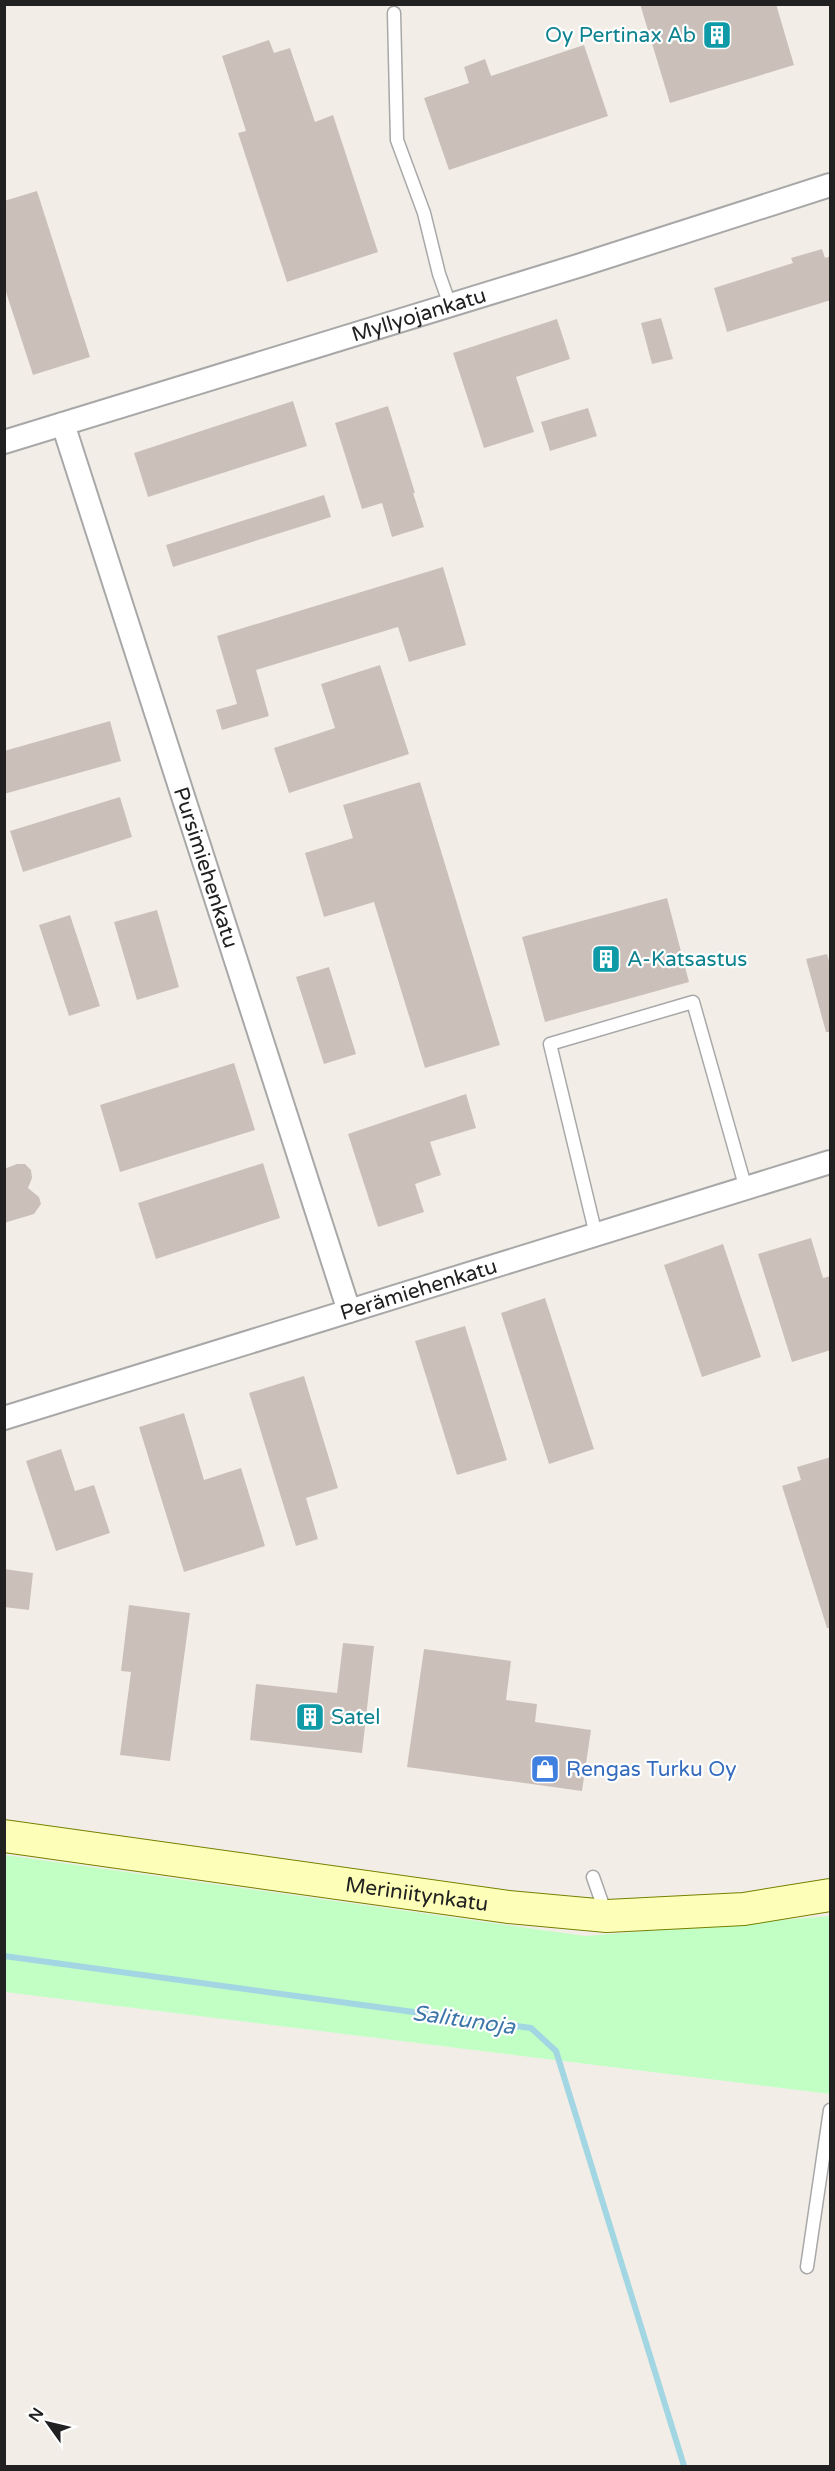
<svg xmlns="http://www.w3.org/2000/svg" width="835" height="2471" font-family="'Varela Round',sans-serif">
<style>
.park{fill:#c1ffc5}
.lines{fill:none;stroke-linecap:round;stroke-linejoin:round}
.stream{stroke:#a3d6e3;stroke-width:6}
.building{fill:#cbc0b9}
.lane-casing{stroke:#a8a8a8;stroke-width:15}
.street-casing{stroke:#a8a8a8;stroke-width:26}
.secondary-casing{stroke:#758000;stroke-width:34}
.lane{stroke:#fff;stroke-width:12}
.street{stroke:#fff;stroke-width:22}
.secondary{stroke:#fdffb8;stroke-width:32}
.labels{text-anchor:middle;stroke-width:4.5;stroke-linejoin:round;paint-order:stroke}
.culture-label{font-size:21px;fill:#0d838f;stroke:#fff;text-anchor:start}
.street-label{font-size:21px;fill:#212121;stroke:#fff}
.shop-label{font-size:21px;fill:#366cbe;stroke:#fff;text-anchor:start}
.water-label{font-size:22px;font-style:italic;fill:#3d77aa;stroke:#fff}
</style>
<rect width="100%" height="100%" fill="#f2eee7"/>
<path class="park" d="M5 1855 585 1936 830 1916V2094L5 1992Z"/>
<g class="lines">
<path class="stream" d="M4 1956 531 2028 556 2051 684 2466"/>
</g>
<path class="building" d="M640 4H776L794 65 670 103Z
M269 40 274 53 290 48 315 122 333 115 378 252 287 282 238 133 246 131 222 56Z
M584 45 608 116 449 170 424 98 469 83 464 67 485 59 491 76Z
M37 191 90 357 33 375 4 286V201Z
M822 249 825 258 831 256V300L727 332 714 288 793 263 791 258Z
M661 318 673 359 652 364 641 323Z
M557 319 570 359 516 377 534 432 484 448 453 353Z
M293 401 307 446 148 497 134 453Z
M388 406 415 493H413L424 527 392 537 382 503 362 509 335 423Z
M588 408 597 436 550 451 541 422Z
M324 495 331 517 173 567 166 545Z
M443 567 466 645 409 662 398 627 256 670 269 716 222 730 216 710 237 704 217 636Z
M380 665 409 754 289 793 274 748 335 728 321 684Z
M110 721 121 761 4 794V751Z
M420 782 500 1045 425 1068 374 902 324 917 305 853 353 838 343 805Z
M120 797 132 837 23 872 10 831Z
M667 898 689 982 545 1022 522 937Z
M157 910 179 987 137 1000 114 922Z
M70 915 100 1006 69 1016 39 925Z
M827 954 831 968V1032H826L806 959Z
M329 967 356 1054 324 1064 296 977Z
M234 1063 255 1130 120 1172 100 1105Z
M466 1094 476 1128 430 1142 441 1175 415 1184 424 1212 378 1227 348 1134Z
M263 1163 280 1218 156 1259 138 1203Z
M17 1164H25L31 1170 32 1178 28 1188 39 1197 41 1204 34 1214 4 1223V1169Z
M811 1238 823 1278 831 1276V1350L792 1362 758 1254Z
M723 1244 761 1357 702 1377 664 1265Z
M545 1298 594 1449 549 1464 501 1313Z
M465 1326 507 1460 457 1475 415 1341Z
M304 1376 338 1488 306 1498 318 1539 296 1546 249 1393Z
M184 1413 204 1480 241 1468 265 1546 184 1572 139 1427Z
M61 1449 75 1491 94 1485 110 1533 56 1551 26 1461Z
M831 1457V1628H827L782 1486 801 1480 797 1467Z
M4 1569 33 1573 29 1610 4 1607Z
M129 1605 190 1613 170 1761 120 1755 131 1672 121 1671Z
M343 1643 374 1646 362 1753 250 1740 256 1684 337 1693Z
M424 1649 511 1661 506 1700 537 1704 535 1722 591 1730 582 1791 407 1767Z"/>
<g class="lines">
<g class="lane-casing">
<path id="lane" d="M394 13 397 140 424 213 439 274 450 305
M596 1235 550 1044 693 1002 746 1189
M593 1877 606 1914
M807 2267 830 2110"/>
</g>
<g class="street-casing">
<g id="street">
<path id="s1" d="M63 424 349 1311"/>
<path id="s2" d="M4 442 581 265 830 185"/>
<path id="s3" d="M4 1418 830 1162"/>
</g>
</g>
<g class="secondary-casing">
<g id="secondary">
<path id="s4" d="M4 1836 508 1907 607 1916 744 1909 830 1895"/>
</g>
</g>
<use href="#lane" class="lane"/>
<use href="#street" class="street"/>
<use href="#secondary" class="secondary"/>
</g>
<defs>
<g id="building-square" transform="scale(1.5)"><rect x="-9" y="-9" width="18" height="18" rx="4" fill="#0f9aa8" stroke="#fff"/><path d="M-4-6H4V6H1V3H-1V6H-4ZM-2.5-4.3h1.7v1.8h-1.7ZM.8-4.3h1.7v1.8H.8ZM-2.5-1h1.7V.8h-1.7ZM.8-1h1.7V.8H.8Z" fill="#fff"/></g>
<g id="shop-square" transform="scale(1.5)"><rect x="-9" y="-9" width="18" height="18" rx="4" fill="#3f7fe0" stroke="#fff"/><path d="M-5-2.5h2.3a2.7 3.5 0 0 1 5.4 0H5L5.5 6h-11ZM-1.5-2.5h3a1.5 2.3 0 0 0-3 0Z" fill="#fff"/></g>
</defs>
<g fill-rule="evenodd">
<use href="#building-square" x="717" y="35"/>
<use href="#building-square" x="606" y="959"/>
<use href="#building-square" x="310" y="1717"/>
<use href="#shop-square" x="545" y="1769"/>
</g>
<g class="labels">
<g class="culture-label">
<text x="696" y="42" text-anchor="end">Oy Pertinax Ab</text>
<text x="627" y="966">A-Katsastus</text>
<text x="331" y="1724">Satel</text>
</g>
<g class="street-label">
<text dy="7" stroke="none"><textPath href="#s2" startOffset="434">Myllyojankatu</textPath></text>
<text dy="7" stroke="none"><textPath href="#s1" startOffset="466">Pursimiehenkatu</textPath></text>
<text dy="7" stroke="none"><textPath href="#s3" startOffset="434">Perämiehenkatu</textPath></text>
<text dy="7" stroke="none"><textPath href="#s4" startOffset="417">Meriniitynkatu</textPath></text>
</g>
<g class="shop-label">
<text x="566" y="1776">Rengas Turku Oy</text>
</g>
<g class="water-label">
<text transform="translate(464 2019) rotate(8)" y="8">Salitunoja</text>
</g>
</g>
<rect width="835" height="2471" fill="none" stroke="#212121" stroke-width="12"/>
<g transform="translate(48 2423) rotate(304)" stroke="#ffffff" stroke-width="4.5" paint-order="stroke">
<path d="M0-4.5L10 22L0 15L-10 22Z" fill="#212121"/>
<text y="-9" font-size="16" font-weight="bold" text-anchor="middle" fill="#212121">N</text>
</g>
</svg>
